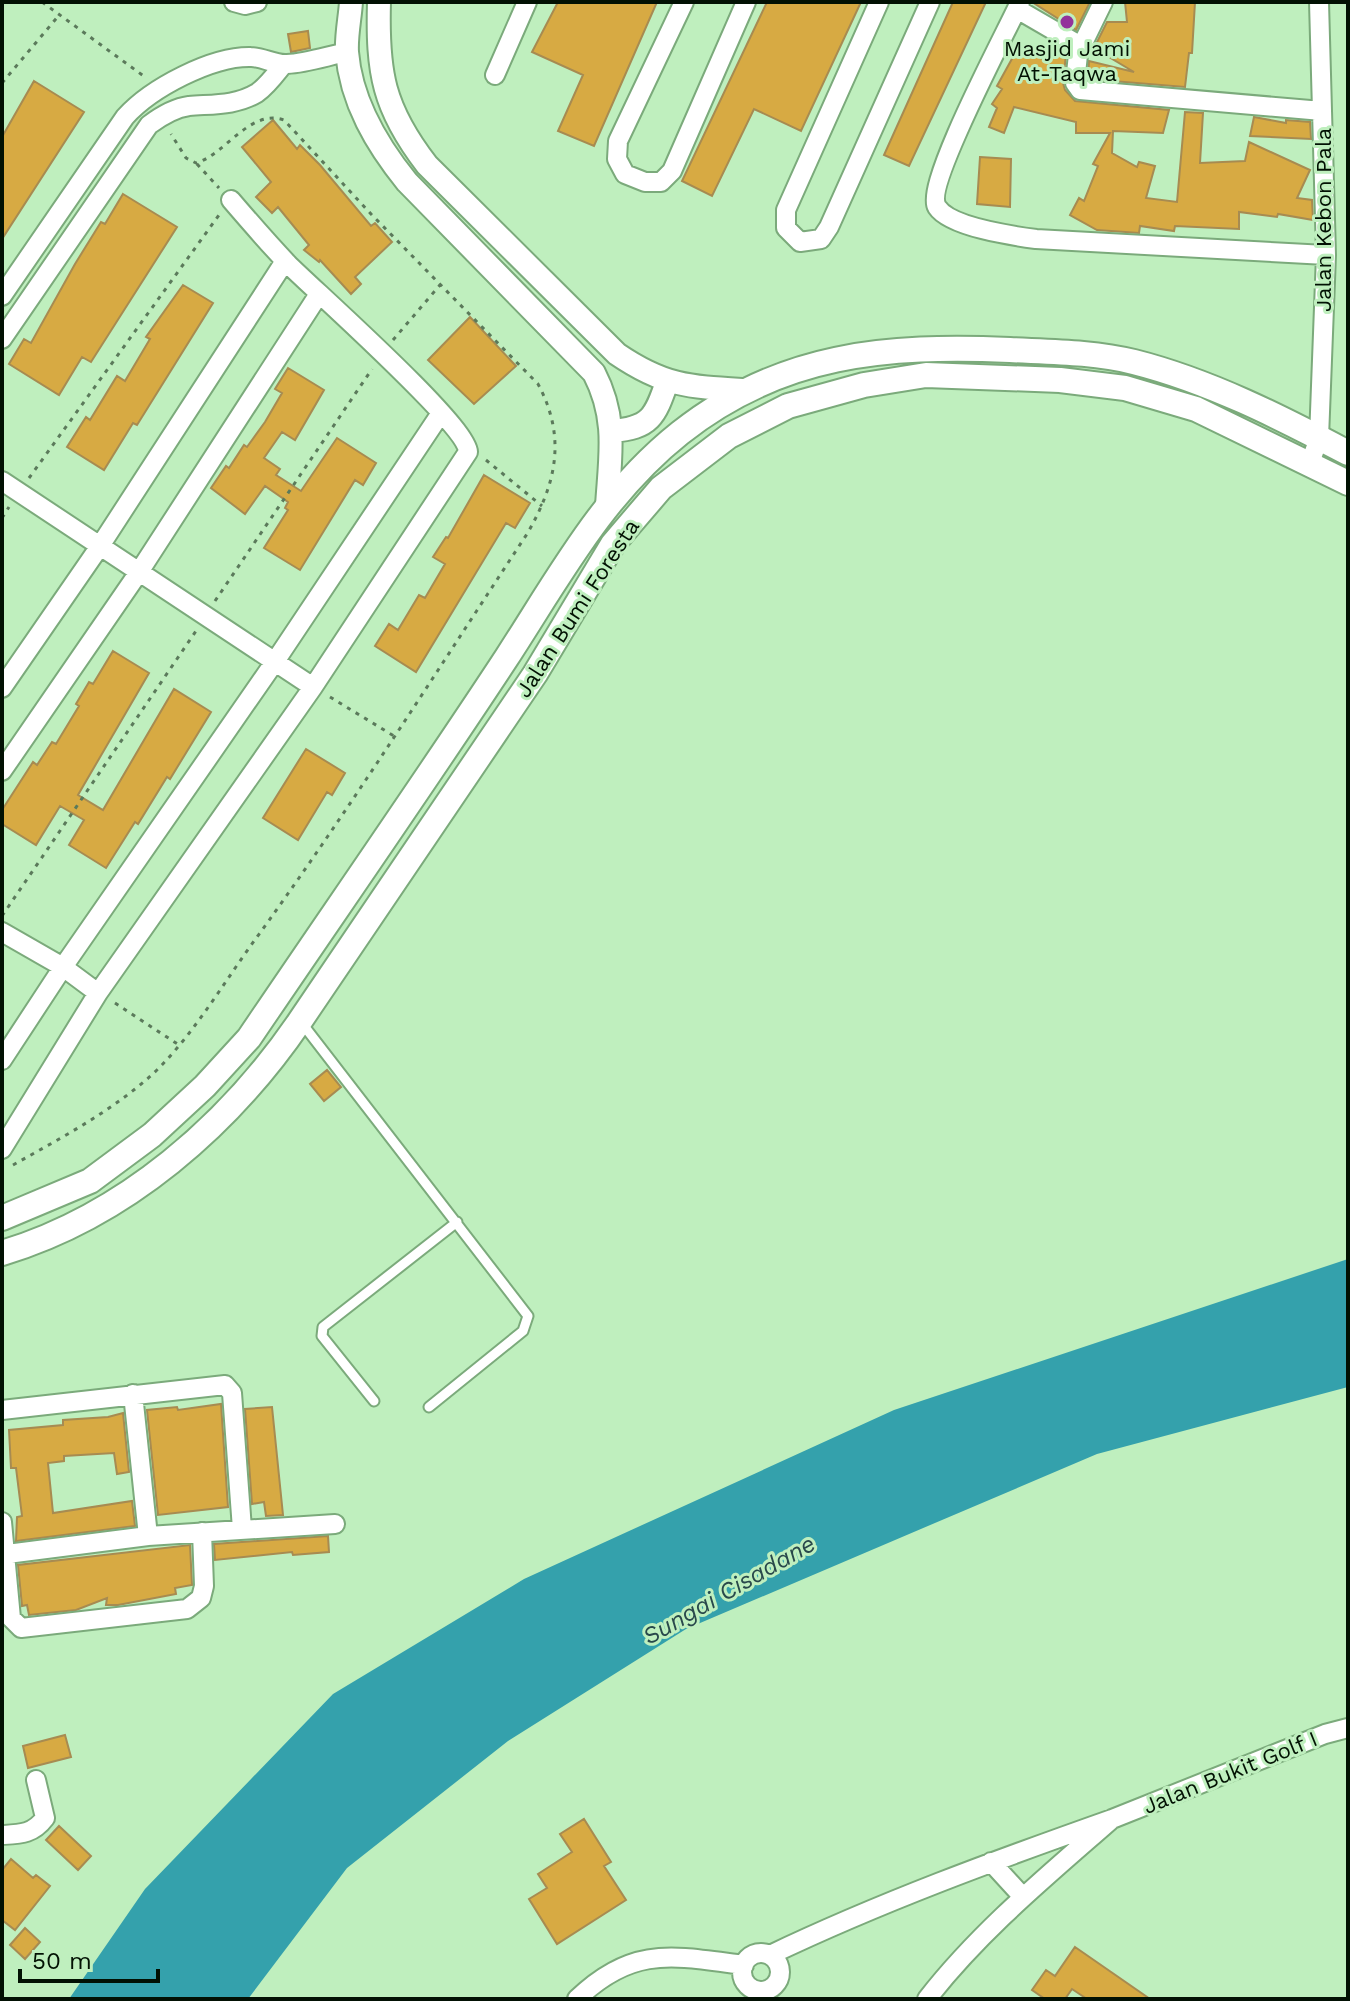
<svg xmlns="http://www.w3.org/2000/svg" width="1350" height="2001" font-family="'Work Sans',sans-serif">
<style>
.water{fill:#34a1ac}
.building{fill:#d7aa43;stroke:#a78b51;stroke-width:2}
.lines{fill:none;stroke-linecap:round;stroke-linejoin:round}
.service-casing{stroke:#7baa7b;stroke-width:13}
.minor-casing{stroke:#7baa7b;stroke-width:22}
.tertiary-casing{stroke:#7baa7b;stroke-width:26}
.secondary-casing{stroke:#7baa7b;stroke-width:28}
.path{stroke:#5b7a5b;stroke-width:3;stroke-dasharray:4 6;stroke-linecap:butt}
.service{stroke:#fff;stroke-width:9}
.minor{stroke:#fff;stroke-width:18}
.tertiary{stroke:#fff;stroke-width:22}
.secondary{stroke:#fff;stroke-width:24}
.poi-dot{fill:#93339b;stroke:#bfefbe;stroke-width:3}
.labels{text-anchor:middle;stroke-width:6;stroke-linejoin:round;paint-order:stroke}
.poi-label{font-size:22px;fill:#021103;stroke:#bfefbe}
.street-label{font-size:22px;fill:#021103;stroke:#bfefbe}
.water-label{font-size:24px;font-style:italic;fill:#28484b;stroke:#bfefbe}
</style>
<rect width="100%" height="100%" fill="#bfefbe"/>
<path class="water" d="M1348 1259V1387L1097 1454 686 1629 508 1741 347 1868 248 1999H69L145 1889 333 1694 524 1579 894 1410Z"/>
<path class="building" d="M558 2H657L594 146 558 131 583 75 532 52Z
M767 2H861L801 131 754 109 712 196 682 181Z
M953 2H986L909 166 884 155Z
M1032 2H1090L1076 30Z
M1125 2H1195L1192 53H1189L1185 87 1088 79 1089 61 1134 72 1094 48 1107 22H1127Z
M308 31 310 48 291 52 288 34Z
M1019 46 1044 60 1047 49 1066 54 1063 83 1065 90 1075 101 1169 110 1163 133 1113 131 1112 153 1137 167 1139 162 1155 166 1146 198 1177 202 1185 112 1203 113 1200 163 1245 161 1249 142 1310 170 1297 198 1312 200 1313 220 1278 214 1277 217 1239 212V229L1175 226 1174 231 1140 226 1139 233 1097 230 1070 215 1079 198 1084 201 1098 166 1093 164 1110 133H1076V122L1014 107 1004 133 989 127 997 108 992 104 1002 89 997 86Z
M34 81 84 112 2 239V137Z
M1254 117 1286 123V120L1310 122 1311 139 1250 136Z
M273 120 297 149 300 145 320 165 371 226 375 223 392 242 355 277 361 284 351 294 320 260 319 262 304 250 309 245 278 207 272 213 256 197 271 182 242 147Z
M980 157 1011 159 1010 207 977 204Z
M123 194 177 227 91 362 82 357 59 395 9 364 24 339 31 343 75 264 101 222 105 224Z
M183 285 213 303 137 425 133 423 104 470 67 447 86 417 90 420 117 376 125 381 150 339 146 337Z
M470 317 516 366 474 404 428 360Z
M288 368 324 390 295 440 282 432 264 458 280 469 276 475 301 491 337 438 376 463 363 485 355 480 300 570 264 548 288 510 285 508 288 502 265 486 245 514 211 488 226 466 229 468 244 445 247 447 265 422 282 393 275 389Z
M484 475 530 503 515 528 506 523 416 672 375 646 389 624 398 630 419 595 425 598 445 564 433 557 446 537 448 538Z
M113 651 149 673 78 795 103 810 174 689 211 712 170 779 167 777 138 824 135 822 106 868 69 845 84 820 60 806 36 845 2 824V810L33 762 37 765 52 742 56 744 79 706 76 704 89 682 93 684Z
M306 749 345 773 332 795 327 792 298 840 263 818Z
M327 1070 341 1087 324 1101 310 1084Z
M221 1404 228 1507 158 1515 147 1410 177 1407 178 1410Z
M272 1407 283 1515 266 1516 264 1502 252 1504 245 1409Z
M123 1413 129 1472 117 1474 114 1453 64 1456V1461L48 1463 53 1513 132 1501 135 1526 16 1541 17 1517 22 1516 16 1468H11L9 1430 63 1425V1420L108 1417Z
M328 1536 329 1552 293 1555 292 1552 215 1560 214 1544Z
M190 1545 192 1585 175 1588 176 1594 118 1605H106L107 1598 76 1610 29 1615 27 1605 22 1606 18 1565Z
M65 1735 71 1757 28 1768 23 1746Z
M584 1819 611 1862 604 1866 626 1900 557 1944 529 1899 547 1888 538 1874 572 1852 560 1834Z
M59 1826 91 1856 78 1870 46 1840Z
M11 1859 33 1878 36 1875 50 1886 15 1930 2 1920V1870Z
M25 1928 40 1942 25 1959 10 1945Z
M1075 1947 1150 1999H1087L1072 1989 1065 1999H1045L1032 1990 1046 1970 1055 1976Z"/>
<g class="lines">
<g class="service-casing">
<path id="service" d="M301 1022 528 1316 523 1331 429 1407
M374 1401 322 1336 323 1327 457 1222"/>
</g>
<g class="minor-casing">
<path id="minor" d="M234 2 245 5 257 2
M684 2 618 141 617 159 625 174 645 182H661L672 171 746 2
M879 2 786 210V228L800 242 821 239 829 227 930 2
M1020 2C1007 31 924 185 937 207 950 227 1014 236 1036 239L1326 255
M1017 9 1079 45
M1079 45 1075 83 1080 90 1322 111
M1079 45 1083 43 1103 2
M495 75 527 2
M2 296 125 117C151 88 212 56 251 57 263 57 275 65 287 64 307 63 327 56 347 52
M2 339 149 125C161 116 174 108 189 106 213 104 235 106 257 93 267 86 275 75 283 65
M1310 463 1319 438 1326 255 1319 2
M2 481 313 687
M2 688 100 546 285 261
M2 771 139 572 319 294
M2 932 63 967 98 993
M2 1060 63 967 276 660 441 413
M2 1149 98 993 313 687 468 452C467 425 315 291 288 264 268 243 249 221 231 200
M133 1394 148 1536
M2 1410 225 1385 232 1393 242 1529
M2 1522 11 1618 21 1628 187 1609 201 1598 204 1586 202 1532
M7 1554 148 1536 335 1524
M1112 1819 1325 1734 1348 1728
M2 1835C21 1834 33 1834 45 1818L36 1780
M991 1862 1023 1897
M742 1972a19 19 0 1 1 38 0a19 19 0 1 1-38 0Z
M770 1955C881 1902 996 1860 1112 1819 1047 1876 980 1931 927 1999
M577 1999C633 1945 673 1956 744 1965"/>
</g>
<g class="tertiary-casing">
<path id="tertiary" d="M351 2C350 18 346 36 347 52 351 102 377 145 407 182L594 373C618 419 610 457 607 506
M379 2C377 72 383 108 427 165L617 354C664 386 689 387 744 390
M612 431C650 428 655 417 667 382"/>
</g>
<g class="secondary-casing">
<path id="secondary" d="M2 1218 90 1181 152 1135 205 1086 249 1038C335 911 423 785 507 657 559 577 603 494 680 433 781 353 886 345 1010 350 1051 352 1094 352 1134 362 1209 381 1280 417 1348 453
M2 1253C125 1216 229 1125 300 1021L535 674 613 544 661 488 729 436 788 406 864 385 926 375 1060 380 1125 388 1196 409 1348 483"/>
</g>
<path class="path" d="M42 2 145 77
M2 83 60 14
M197 164 219 188
M393 340 440 285
M486 460 542 506
M29 478 219 215
M2 518 9 507
M215 601 372 369
M330 697 394 736
M2 916 196 631
M115 1003 179 1045
M13 1165C59 1139 105 1115 146 1080 189 1043 223 983 257 937 352 806 438 669 527 534 556 484 567 438 538 384L371 214 284 120C250 108 225 155 196 163L186 158 171 134"/>
<use href="#service" class="service"/>
<use href="#minor" class="minor"/>
<use href="#tertiary" class="tertiary"/>
<use href="#secondary" class="secondary"/>
</g>
<circle class="poi-dot" cx="1067" cy="22" r="8"/>
<g class="labels">
<g class="poi-label">
<text x="1067" y="56">Masjid Jami<tspan x="1067" dy="25">At-Taqwa</tspan></text>
</g>
<g class="street-label">
<text transform="translate(1323 220) rotate(-90)" y="8">Jalan Kebon Pala</text>
<text transform="translate(577 608) rotate(-57)" y="8">Jalan Bumi Foresta</text>
<text transform="translate(1230 1772) rotate(-22)" y="8">Jalan Bukit Golf I</text>
</g>
<g class="water-label">
<text transform="translate(729 1590) rotate(-30)" y="8">Sungai Cisadane</text>
</g>
</g>
<rect width="1350" height="2001" fill="none" stroke="#021103" stroke-width="8"/>
<path d="M20 1969v12h138v-12" fill="none" stroke="#021103" stroke-width="4"/>
<text x="32" y="1969" font-size="24" fill="#021103" stroke="#bfefbe" stroke-width="6" paint-order="stroke">50 m</text>
</svg>
